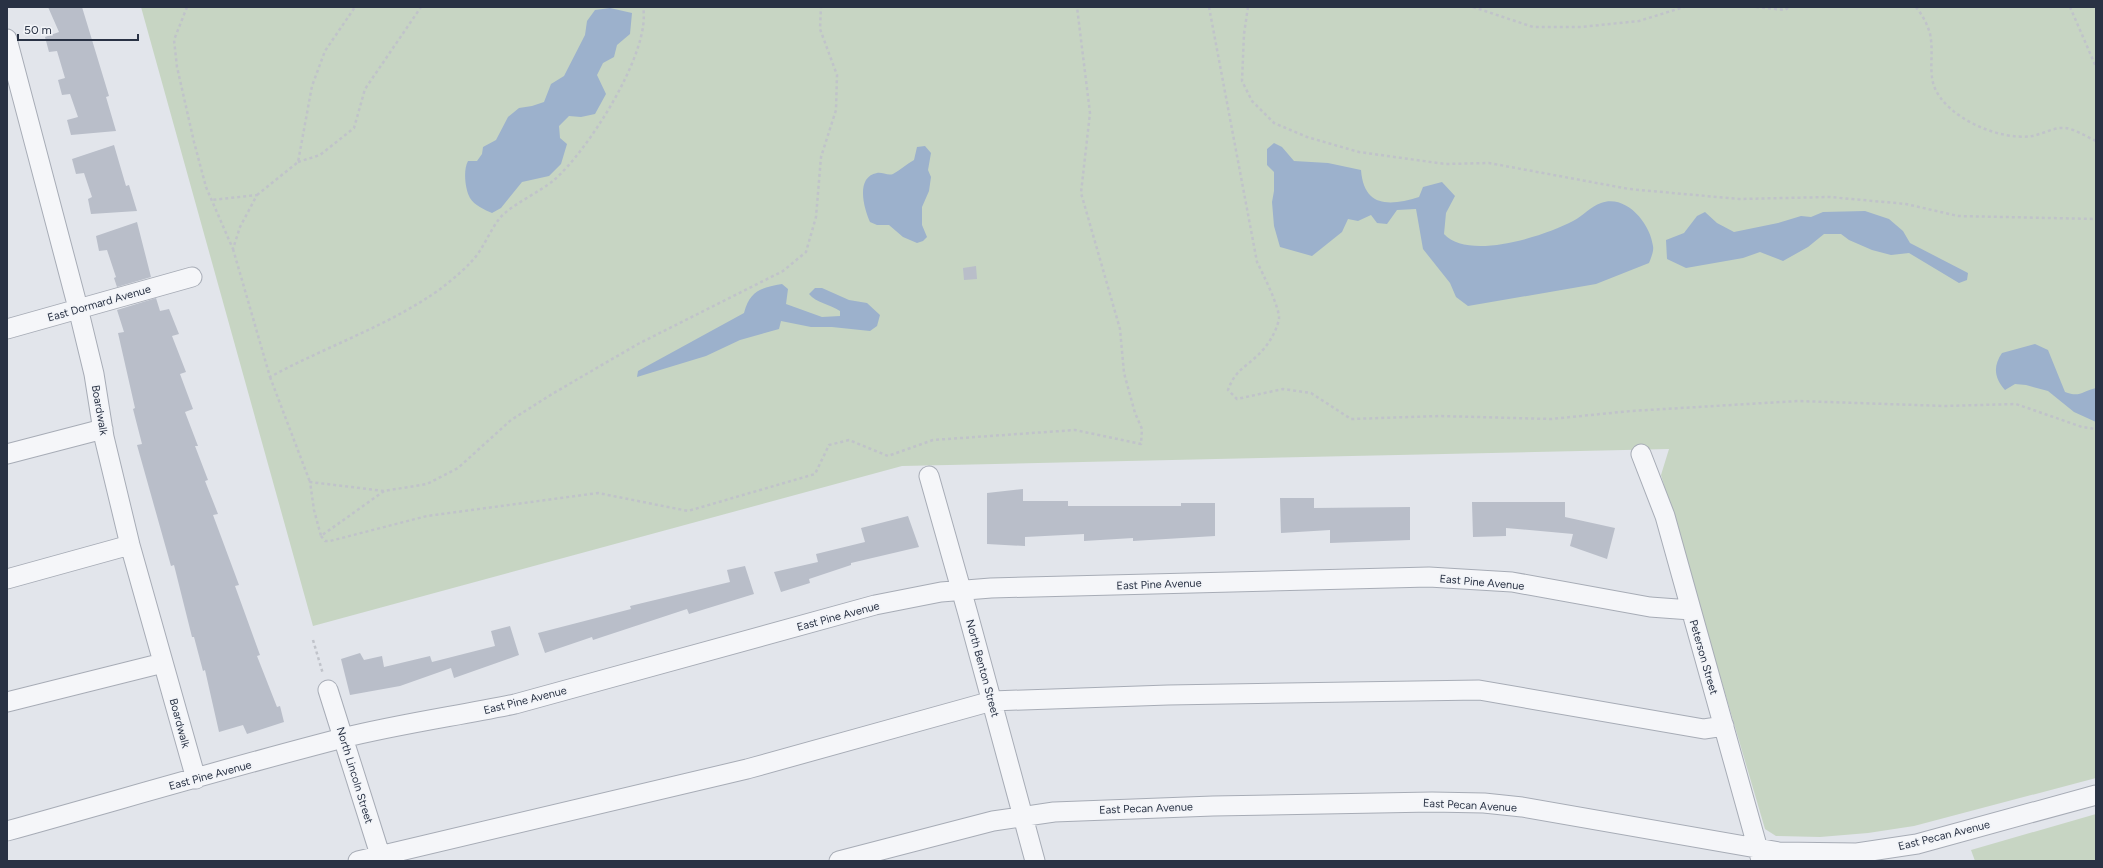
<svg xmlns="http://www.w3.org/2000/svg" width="2103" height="868" font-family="Figtree,sans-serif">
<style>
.green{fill:#c7d5c3}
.water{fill:#9cb1cc}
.building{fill:#b9bec9}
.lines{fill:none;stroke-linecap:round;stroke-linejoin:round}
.minor-casing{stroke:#a7acb6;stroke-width:21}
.path{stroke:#c0c3ca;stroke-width:2.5;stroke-dasharray:3 3;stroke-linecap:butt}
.minor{stroke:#f5f6f9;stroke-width:19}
.labels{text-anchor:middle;stroke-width:3;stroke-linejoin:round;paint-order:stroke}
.street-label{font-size:11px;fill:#293244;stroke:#f2f4f8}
</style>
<rect width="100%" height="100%" fill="#e2e5eb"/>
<path class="green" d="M141 7H2096V778L1914 826 1868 833 1820 837 1776 836 1765 829 1661 475 1669 449 902 466 313 626Z
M2096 814V861H1975L1971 850Z"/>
<path class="water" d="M610 8 632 13 630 34 617 45 614 57 603 63 597 75 606 94 595 114 581 117 569 116 559 126 560 138 567 144 561 164 549 176 522 182 501 208 492 213C485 210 474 205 470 198 465 189 463 170 468 161H477L482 154 483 147 496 140 508 117 519 108 532 106 544 102 551 84 564 76 585 35 587 21 595 10Z
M1274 143 1282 147 1294 161 1328 163 1361 170C1364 208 1390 206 1419 197L1423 187 1442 182 1455 196 1446 213 1444 234C1468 261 1545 236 1573 221 1583 216 1591 206 1601 203 1626 194 1650 223 1653 246 1654 251 1651 258 1649 263L1596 284 1468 306 1456 297 1450 283 1423 249 1416 209 1397 210 1387 224 1377 223 1371 215 1358 221 1348 219 1342 232 1312 256 1280 247 1274 226 1272 202 1274 191V172L1267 165V149Z
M925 146 931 153 928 170 931 177 929 191 922 207V225L927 237 923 241 917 243 903 237 889 225H877L870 222C864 209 855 177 877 173 882 172 888 176 893 174 900 170 907 164 914 160L917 147Z
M1865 211 1889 219 1903 231 1910 243 1968 273 1967 280 1959 283 1909 253 1891 255 1872 250 1849 240 1841 234H1824L1808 247 1783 261 1760 252 1743 258 1686 268 1667 259 1666 240 1684 233 1697 216 1705 212 1717 223 1734 232 1778 223 1801 216 1811 217 1823 212Z
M782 284 788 289 786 304 822 317 840 316V311C830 304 816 303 809 294L815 288H822L849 300 867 303 880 315 877 326 870 331 832 327H811L781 321 779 329 740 340 706 356 637 377 638 371 744 313C750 291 760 288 782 284Z
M2035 344 2048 350 2065 392C2080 398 2082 391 2096 388V422L2074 412 2048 391 2026 385 2015 384 2005 390C1994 378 1993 366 2002 353Z"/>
<path class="building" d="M48 7H82L109 96 106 97 116 131 71 135 67 120 78 117 70 94 62 95 58 80 65 78 57 51 49 52 45 37 59 32Z
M114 145 126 186 129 185 137 211 91 214 88 199 92 197 84 173 76 174 72 159Z
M137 222 151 277 117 287 114 278 116 277 107 250 99 251 96 236Z
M976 266 977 279 964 280 963 268Z
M156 298 160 311 169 309 179 334 172 336 186 372 180 374 193 409 185 412 198 446H195L208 480 205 481 218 514 213 515 239 585 235 586 260 655 257 656 277 707 280 706 284 722 247 734 243 725 219 732 205 670 203 671 194 637H192L174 565 171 566 137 445 142 444 133 409 135 408 118 333 124 332 117 310Z
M1023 489V501H1068V506H1181V503H1215V536L1133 541V538L1084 541V534L1025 537V546L987 544V493Z
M1280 498H1314V508L1410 507V540L1330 543V530L1281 533Z
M1472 502H1565V517L1615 528 1607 559 1570 546 1573 534 1506 528V536L1473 537Z
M908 516 919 547 851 563V565L809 579 810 583 781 592 774 572 818 562 816 554 865 542 861 528Z
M745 566 754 594 689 614 687 609 593 640 592 637 545 653 538 633 631 609 630 606 730 582 727 570Z
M510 626 519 655 454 678 451 668 400 686 350 695 341 659 360 653 364 660 382 656 384 667 430 656 432 662 495 646 491 631Z"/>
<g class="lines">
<g class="minor-casing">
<path id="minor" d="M7 39 78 308 94 374 104 437 130 545 196 779
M7 329 192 277
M7 454 103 429
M1641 454 1665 516 1761 860
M929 476 968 614 1035 861
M7 579 130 545
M328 690 382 861
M7 702 163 663
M7 831C119 800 230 767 343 738 399 724 457 716 515 704L875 605 941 592 991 588 1429 577 1512 582 1650 607 1691 610
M358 861 747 769 992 701 1168 695 1479 690 1704 729 1724 726
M839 861 993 821 1054 812 1213 806 1432 802 1484 803 1522 807 1779 852 1857 853 1917 844 2096 795"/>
</g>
<path class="path" d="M187 7 174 40 177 67 194 142 206 187 233 249 240 227 257 195 212 200
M1209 7 1257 262C1263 274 1280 308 1279 319 1276 333 1267 347 1257 356 1243 369 1235 371 1228 390L1237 399 1283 389 1311 393 1351 419 1439 416 1551 419 1631 411 1798 401 1945 406 2016 404 2082 427 2096 429
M1248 7 1244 34 1242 81 1252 101 1274 123 1307 137 1359 152 1445 164 1489 163 1629 189 1739 199 1830 197 1906 204 1958 216 2096 219
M1473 7 1533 27H1581L1639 21 1684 7
M1756 7 1785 10 1789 7
M1916 7C1923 16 1930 28 1931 40 1933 55 1929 71 1934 86 1946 118 2000 141 2032 136 2043 134 2054 127 2065 128 2075 129 2087 137 2096 141
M2070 7 2096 67
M298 162 320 155 354 128 365 89 421 7
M257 195 298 162 312 86 325 51 355 7
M233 249 270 377C321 349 377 330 427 298 440 290 460 274 471 262 483 250 489 232 499 219 509 206 540 192 554 180 587 152 652 51 643 7
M270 377 310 482
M384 491 321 536 314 510 310 482 384 491 427 484 458 468 511 420 552 394 638 344 783 271 806 252 816 217 821 157 836 110 837 75 820 29 821 7
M321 536 325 541H330L427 516 598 493 688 511 815 474 829 445 849 440 888 456 933 440 1075 430 1141 444 1142 429 1135 413 1124 373 1120 329 1081 193 1090 113 1077 7
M313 640 323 674"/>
<use href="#minor" class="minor"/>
</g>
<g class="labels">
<g class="street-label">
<text transform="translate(99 303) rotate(-16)" y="4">East Dormard Avenue</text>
<text transform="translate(100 410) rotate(80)" y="4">Boardwalk</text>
<text transform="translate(1482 582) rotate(5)" y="4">East Pine Avenue</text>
<text transform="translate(1159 584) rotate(-2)" y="4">East Pine Avenue</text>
<text transform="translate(838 616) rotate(-15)" y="4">East Pine Avenue</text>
<text transform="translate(1704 657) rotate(74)" y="4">Peterson Street</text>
<text transform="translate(983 668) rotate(75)" y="4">North Benton Street</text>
<text transform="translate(525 700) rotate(-14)" y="4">East Pine Avenue</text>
<text transform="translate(180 723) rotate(75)" y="4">Boardwalk</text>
<text transform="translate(210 775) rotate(-15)" y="4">East Pine Avenue</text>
<text transform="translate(355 775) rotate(73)" y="4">North Lincoln Street</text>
<text transform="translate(1470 805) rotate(3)" y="4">East Pecan Avenue</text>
<text transform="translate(1146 808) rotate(-2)" y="4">East Pecan Avenue</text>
<text transform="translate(1944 835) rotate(-14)" y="4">East Pecan Avenue</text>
</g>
</g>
<rect width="2103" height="868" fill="none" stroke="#293244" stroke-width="16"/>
<path d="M18 34v6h120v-6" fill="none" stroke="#293244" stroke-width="2"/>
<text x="24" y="34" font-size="12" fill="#293244" stroke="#f2f4f8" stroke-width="3" paint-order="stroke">50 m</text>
</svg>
